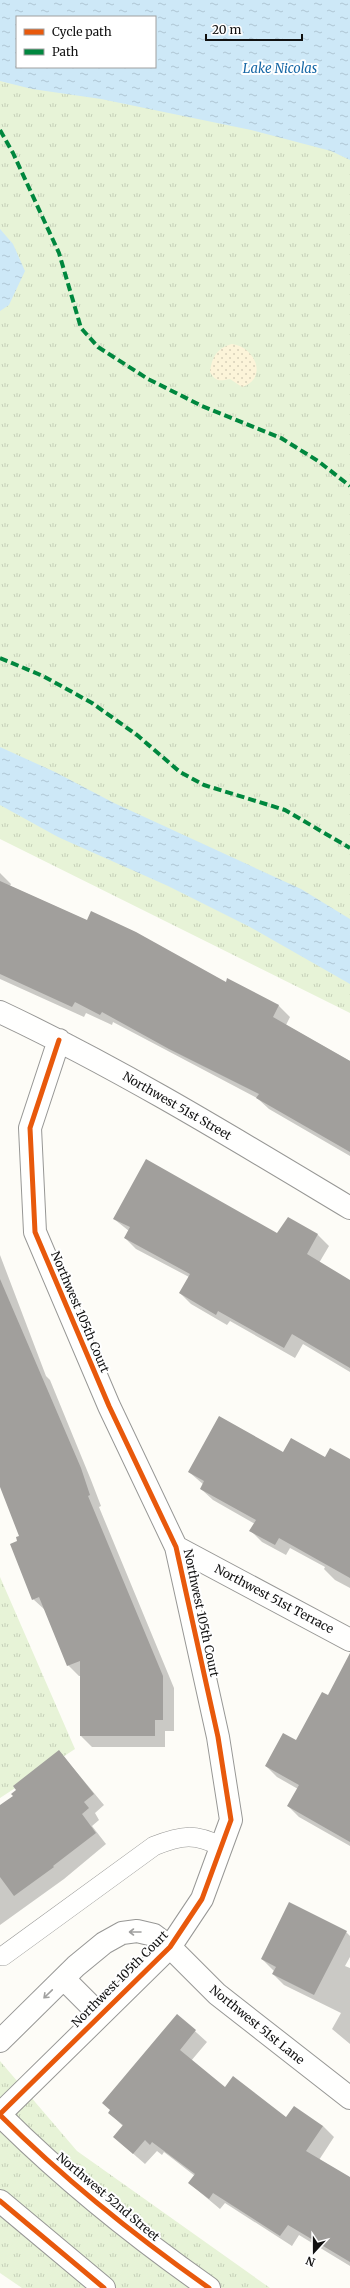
<svg xmlns="http://www.w3.org/2000/svg" width="350" height="2288" font-family="Merriweather,serif">
<style>
.grass{fill:url(#grass-tufts);fill-rule:evenodd}
.sand{fill:url(#sand-dots)}
.water{fill:url(#water-ripples);fill-rule:evenodd}
.shadow{fill:#0003}
.building{fill:#a19f9c}
.lines{fill:none;stroke-linecap:round;stroke-linejoin:round}
.service-casing{stroke:#979795;stroke-width:20}
.minor-casing{stroke:#979795;stroke-width:24}
.tertiary-casing{stroke:#979795;stroke-width:24}
.service{stroke:#fffffe;stroke-width:19}
.minor{stroke:#fffffe;stroke-width:22}
.tertiary{stroke:#fffffe;stroke-width:22}
.quiet{stroke:#00873e;stroke-width:4;stroke-dasharray:8 4;stroke-linecap:butt}
.cycleway-casing{stroke:#fff;stroke-width:8}
.cycleway{stroke:#e8590c;stroke-width:5}
.oneway{stroke:#a0a09f}
.labels{text-anchor:middle;stroke-width:4;stroke-linejoin:round;paint-order:stroke}
.street-label{font-size:12px;fill:#111;stroke:#fff}
.water-label{font-size:13px;font-style:italic;fill:#1768a6;stroke:#fff}
</style>
<defs>
<pattern id="grass-tufts" width="24" height="20" patternUnits="userSpaceOnUse"><rect width="24" height="20" fill="#e7f3d7"/><path d="M3 7l-1-3M5 7V3M7 7l1-3M15 17l-1-3M17 17v-4M19 17l1-3" fill="none" stroke="#c5cfb8"/></pattern>
<pattern id="sand-dots" width="8" height="8" patternUnits="userSpaceOnUse"><rect width="8" height="8" fill="#fcf4d9"/><path d="M2 2h.1M6 6h.1" fill="none" stroke="#d7d0b9" stroke-width="1.8" stroke-linecap="round"/></pattern>
<pattern id="water-ripples" width="26" height="14" patternUnits="userSpaceOnUse"><rect width="26" height="14" fill="#cde8f7"/><path d="M2 4q2-2 4 0t4 0M15 11q2-2 4 0t4 0" fill="none" stroke="#afc6d3"/></pattern>
</defs>
<rect width="100%" height="100%" fill="#fdfcf7"/>
<path class="grass" d="M0 0H350V1013L0 839ZM17 17H155V67H17Z
M0 1577 75 1749 0 1798Z
M0 2061 77 2151 270 2288H22L0 2273Z"/>
<path class="sand" d="M232 344C256 347 268 379 242 387L230 379C219 381 216 382 210 372 212 357 217 348 232 344Z"/>
<path class="water" d="M0 0H350V160L331 151 251 130 101 99 32 89 0 81ZM17 17H155V67H17Z
M0 229 13 244 25 271 9 305 0 311Z
M0 747 55 772 114 803 301 889 350 919V984L250 927 168 886 58 837 0 805Z"/>
<path class="shadow" d="M0 873 11 884 10 886 226 983 228 980 279 1006 290 1017 286 1025 350 1061V1156L269 1109 257 1098 113 1022 112 1025 86 1013 84 1017 0 979Z
M114 1219 277 1234 318 1235 329 1246 319 1263 350 1281V1372L303 1344 295 1358 230 1321 227 1325 191 1304 180 1293 189 1277 136 1249 125 1238 129 1231Z
M0 1255 46 1376 50 1380 91 1480 101 1506 99 1507 174 1688V1731H165V1747H92L81 1736V1676H79L68 1665 45 1610 33 1599 19 1541 20 1536 0 1484Z
M283 1454 350 1460V1588L335 1580 324 1569 325 1567 290 1548 286 1555 262 1542 251 1531 255 1524 213 1500 201 1489 204 1485 189 1472Z
M350 1686V1846L299 1817 288 1806 298 1789 277 1777 266 1766 296 1741 328 1696Z
M59 1751 104 1805 95 1813 99 1820 92 1826 106 1844 64 1879 0 1925V1806L14 1796Z
M346 1932 350 1936V1957L345 1966 350 1968V2044L332 2029 341 2013 284 1985 273 1974 274 1971 262 1959Z
M177 2015 207 2042 191 2061 225 2089 287 2119 323 2126 334 2137 319 2160 350 2178V2266L299 2235 292 2246 225 2203 220 2209 189 2183 195 2176 164 2152 162 2155 157 2151 145 2164 114 2137 123 2126 109 2113Z"/>
<path class="building" d="M0 881 87 920 91 911 136 932 226 982 227 978 279 1005 273 1017 350 1061V1152L256 1098 259 1094 169 1049 102 1012 100 1015 75 1002 72 1007 0 974Z
M146 1159 277 1233 288 1217 318 1234 307 1254 350 1280V1368L292 1334 284 1348 218 1311 216 1315 179 1293 190 1274 124 1238 130 1227 113 1219Z
M0 1279 81 1468 90 1495 88 1496 163 1676V1720H155V1736H80V1661L67 1666 39 1597 32 1600 10 1544 17 1541 16 1537 19 1536 0 1487Z
M219 1416 283 1452 291 1438 325 1457 330 1448 350 1459V1578L279 1538 275 1545 249 1531 256 1520 200 1489 204 1481 188 1472Z
M350 1653V1842L287 1806 299 1785 265 1766 283 1733 296 1740 322 1692 328 1695Z
M59 1750 94 1794 84 1802 89 1808 82 1814 96 1833 53 1866 54 1867 14 1896 0 1877V1805L13 1796 11 1794 16 1790 13 1786Z
M289 1902 347 1931 314 1995 272 1974 276 1967 261 1959Z
M177 2014 196 2030 180 2050 225 2087 233 2076 286 2117 294 2106 323 2126 306 2151 350 2177V2262L288 2225 280 2236 213 2193 209 2199 188 2183 195 2174 152 2142 150 2145 145 2140 133 2154 113 2137 123 2125 108 2113 110 2110 102 2103Z"/>
<g class="lines">
<g class="service-casing">
<path id="service" d="M3 1956 154 1846C182 1835 195 1833 222 1847"/>
</g>
<g class="minor-casing">
<path id="minor" d="M0 1012C121 1069 235 1139 350 1208
M176 1547 350 1640
M64 1979 99 2014
M0 2041 76 1966 104 1943 122 1933 137 1931 154 1935 170 1947 217 1994 350 2098
M0 2114 170 1947 202 1899 231 1820 218 1737 176 1547 109 1406 35 1232 30 1128 59 1040"/>
</g>
<g class="tertiary-casing">
<path id="tertiary" d="M0 2115C64 2179 135 2236 209 2288
M0 2201 104 2288"/>
</g>
<use href="#service" class="service"/>
<use href="#minor" class="minor"/>
<use href="#tertiary" class="tertiary"/>
<path class="quiet" d="M0 130 13 153 59 253 81 328 98 347 148 379 202 406 281 438 318 461 350 486
M0 658 43 676 92 703 137 735 180 772 204 785 285 810 350 848"/>
<g class="cycleway-casing">
<path id="cycleway" d="M0 2114 170 1947 202 1899 231 1820 218 1737 176 1547 109 1406 35 1232 30 1128 59 1040
M0 2115C64 2179 135 2236 209 2288
M0 2201 104 2288"/>
</g>
<use href="#cycleway" class="cycleway"/>
</g>
<defs><path id="oneway-shaft" d="M-6 0H5M1.5-3L5.5 0L1.5 3" fill="none" stroke-width="1.6" stroke-linecap="round" stroke-linejoin="round"/></defs>
<g class="oneway">
<use href="#oneway-shaft" transform="translate(135 1932) rotate(-180)"/>
<use href="#oneway-shaft" transform="translate(48 1994) rotate(136)"/>
</g>
<g class="labels">
<g class="street-label">
<text transform="translate(177 1106) rotate(30)" y="4">Northwest 51st Street</text>
<text transform="translate(80 1312) rotate(67)" y="4">Northwest 105th Court</text>
<text transform="translate(274 1599) rotate(28)" y="4">Northwest 51st Terrace</text>
<text transform="translate(201 1613) rotate(78)" y="4">Northwest 105th Court</text>
<text transform="translate(120 1979) rotate(-45)" y="4">Northwest 105th Court</text>
<text transform="translate(257 2025) rotate(39)" y="4">Northwest 51st Lane</text>
<text transform="translate(108 2197) rotate(40)" y="4">Northwest 52nd Street</text>
</g>
<g class="water-label">
<text x="280" y="73">Lake Nicolas</text>
</g>
</g>
<rect x="16" y="16" width="140" height="52" fill="#ffffff" stroke="#a0a0a0"/>
<rect x="24" y="29" width="20" height="6" fill="#e8590c" stroke="#a0a0a0"/>
<text x="52" y="36" font-size="12" fill="#111111">Cycle path</text>
<rect x="24" y="49" width="20" height="6" fill="#00873e" stroke="#a0a0a0"/>
<text x="52" y="56" font-size="12" fill="#111111">Path</text>
<g transform="translate(314 2252) rotate(201)" stroke="#ffffff" stroke-width="3" paint-order="stroke">
<path d="M0-3L7 15L0 10L-7 15Z" fill="#111111"/>
<text y="-6" font-size="11" font-weight="bold" text-anchor="middle" fill="#111111">N</text>
</g>
<path d="M206 34v6h96v-6" fill="none" stroke="#111111" stroke-width="2"/>
<text x="212" y="34" font-size="12" fill="#111111" stroke="#ffffff" stroke-width="3" paint-order="stroke">20 m</text>
</svg>
